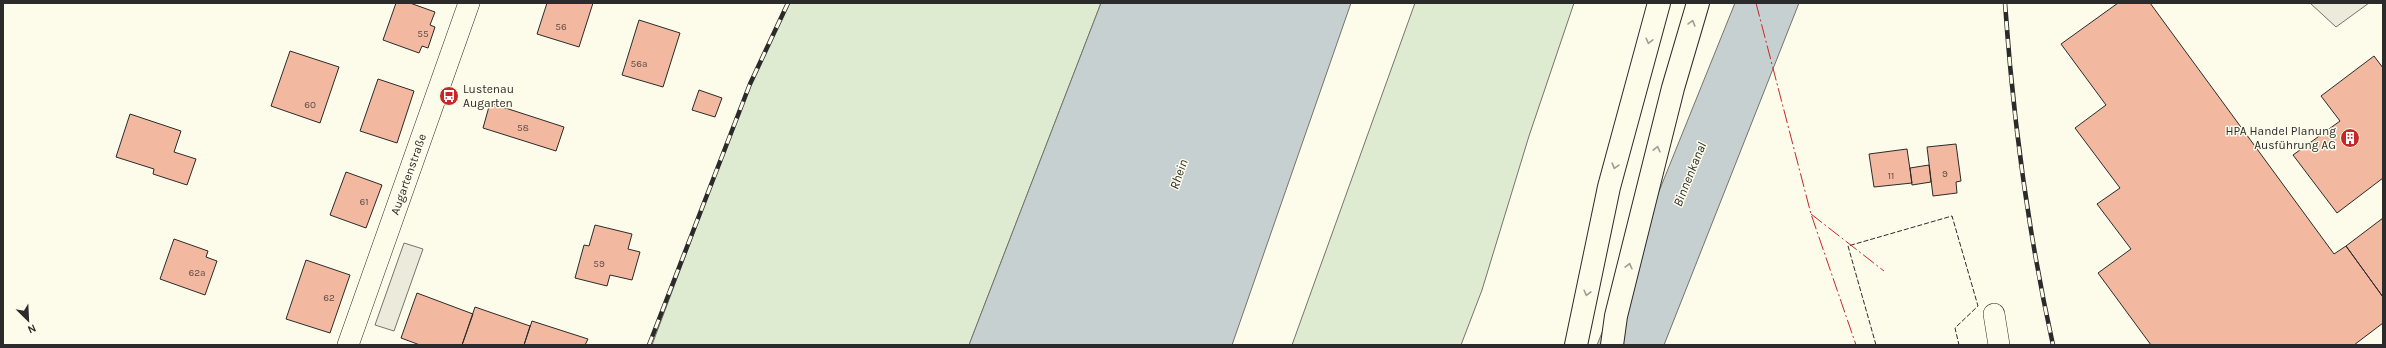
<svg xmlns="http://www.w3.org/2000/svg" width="2386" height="348" font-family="Karla,sans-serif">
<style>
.green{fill:#deebd1;stroke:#74746e}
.parking{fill:#eceadb;stroke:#74746e}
.water{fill:#c7d0d0;stroke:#74746e}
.building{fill:#f2b8a0;stroke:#2b2b2b}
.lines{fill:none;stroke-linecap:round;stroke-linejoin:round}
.minor-casing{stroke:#2b2b2b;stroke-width:22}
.motorway-casing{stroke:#2b2b2b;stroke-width:24}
.minor{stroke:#fdfbea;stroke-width:21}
.motorway{stroke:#fdfbea;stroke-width:22}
.rail-casing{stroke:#2b2b2b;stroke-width:4.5}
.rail{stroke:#fdfbea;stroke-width:3;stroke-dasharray:9;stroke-linecap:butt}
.fence{stroke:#2b2b2b;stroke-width:1;stroke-dasharray:5 2;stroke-linecap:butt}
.power{stroke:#c62828;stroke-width:1;stroke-dasharray:14 3 2 3;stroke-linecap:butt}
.oneway{stroke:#9e9d94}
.labels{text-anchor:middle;stroke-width:3;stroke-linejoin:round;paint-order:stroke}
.number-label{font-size:10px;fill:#5d4e48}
.poi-label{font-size:12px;fill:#2b2b2b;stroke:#fdfbea;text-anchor:start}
.street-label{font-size:12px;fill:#2b2b2b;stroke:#fdfbea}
.water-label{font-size:13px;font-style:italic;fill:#2b2b2b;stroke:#fdfbea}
</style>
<rect width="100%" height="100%" fill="#fdfbea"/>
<path class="green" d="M788 3H1101L969 345H652L750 84Z
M1415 3H1574L1529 136 1482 290 1461 345H1292Z"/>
<path class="parking" d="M2310 3H2369L2336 27Z
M404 243 423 249 394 331 375 325Z"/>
<path class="water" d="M1101 3H1351L1232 345H969Z
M1735 3H1799L1664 345H1597Z"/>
<path class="building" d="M396 3H410L435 12 430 25 435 27 428 48 422 46 419 53 383 40Z
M547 3H593L579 47 537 34Z
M2118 3H2150L2334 254 2346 246 2383 297V323L2354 345H2151L2098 273 2131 249 2097 204 2120 188 2075 128 2106 105 2061 44Z
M639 20 680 33 663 87 622 75Z
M290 51 339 67 320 123 271 106Z
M2374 56 2383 68V178L2337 213 2293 155 2340 121 2321 96Z
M378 79 414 91 397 143 360 131Z
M699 90 722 98 715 117 692 110Z
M490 103 564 127 556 151 483 128Z
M130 114 181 131 174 152 196 159 187 185 153 174 154 169 116 157Z
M1956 144 1961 181 1956 182 1957 193 1933 196 1927 147Z
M1907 149 1912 183 1874 187 1869 154Z
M1929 165 1931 182 1912 185 1910 168Z
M346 172 382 185 366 228 330 215Z
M2383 218V297L2346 246Z
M595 225 632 234 628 249 640 252 632 280 610 275 607 286 575 278 584 245 589 246Z
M174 239 208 251 206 257 217 261 205 295 160 279Z
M306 260 350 275 330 333 286 319Z
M417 293 473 314 462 345H420L401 338Z
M475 307 530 326 524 345H462Z
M532 321 588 339 585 345H524Z"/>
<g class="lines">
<g class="minor-casing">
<g id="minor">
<path d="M1994 314 1999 345"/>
<path id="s1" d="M348 345 469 3"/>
</g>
</g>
<g class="motorway-casing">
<path id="motorway" d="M1576 345 1609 187 1659 3
M1612 345 1616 316 1673 88 1698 3"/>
</g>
<use href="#minor" class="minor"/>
<use href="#motorway" class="motorway"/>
<g class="rail-casing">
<path id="rail" d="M2005 3C2013 119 2028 232 2053 345
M649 345 750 84 788 3"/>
</g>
<use href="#rail" class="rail"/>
<path class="fence" d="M1876 345 1848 246 1952 216 1978 306 1955 328 1959 345"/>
<path class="power" d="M1756 3 1811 214 1856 345
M1811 214 1884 271"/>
</g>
<defs><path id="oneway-chevron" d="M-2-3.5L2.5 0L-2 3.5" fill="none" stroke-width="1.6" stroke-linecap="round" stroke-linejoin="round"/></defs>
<g class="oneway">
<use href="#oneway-chevron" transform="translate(1692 23) rotate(-74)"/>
<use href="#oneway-chevron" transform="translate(1649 41) rotate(104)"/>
<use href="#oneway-chevron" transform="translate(1657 149) rotate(-76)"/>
<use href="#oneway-chevron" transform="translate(1615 166) rotate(106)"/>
<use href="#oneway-chevron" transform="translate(1629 266) rotate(-76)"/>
<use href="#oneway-chevron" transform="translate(1587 293) rotate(104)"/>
</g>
<defs>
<g id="bus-disc" transform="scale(1)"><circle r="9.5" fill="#c62828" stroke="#fdfbea"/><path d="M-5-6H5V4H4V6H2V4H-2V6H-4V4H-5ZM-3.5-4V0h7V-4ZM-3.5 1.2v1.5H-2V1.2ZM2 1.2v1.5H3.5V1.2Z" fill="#fff"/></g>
<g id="building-disc" transform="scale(1)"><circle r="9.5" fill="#c62828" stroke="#fdfbea"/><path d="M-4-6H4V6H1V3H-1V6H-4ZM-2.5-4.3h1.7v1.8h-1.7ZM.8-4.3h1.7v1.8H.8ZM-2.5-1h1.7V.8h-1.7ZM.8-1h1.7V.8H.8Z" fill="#fff"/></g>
</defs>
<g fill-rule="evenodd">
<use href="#bus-disc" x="449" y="96"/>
<use href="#building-disc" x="2350" y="138"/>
</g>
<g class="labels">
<g class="number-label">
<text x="561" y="30">56</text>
<text x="423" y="37">55</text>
<text x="639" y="67">56a</text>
<text x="310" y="108">60</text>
<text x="523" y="131">58</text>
<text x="1945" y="177">9</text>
<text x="1891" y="179">11</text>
<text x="364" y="205">61</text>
<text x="599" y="267">59</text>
<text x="197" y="276">62a</text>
<text x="329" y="301">62</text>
</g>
<g class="poi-label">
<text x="463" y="93">Lustenau<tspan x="463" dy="14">Augarten</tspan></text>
<text x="2336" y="135" text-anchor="end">HPA Handel Planung<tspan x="2336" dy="14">Ausführung AG</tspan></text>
</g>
<g class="street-label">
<text dy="4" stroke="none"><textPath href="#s1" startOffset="181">Augartenstraße</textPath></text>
</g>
<g class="water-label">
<text transform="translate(1178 174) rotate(-71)" y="5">Rhein</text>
<text transform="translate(1689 174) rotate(-68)" y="5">Binnenkanal</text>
</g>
</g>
<rect width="2386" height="348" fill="none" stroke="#2b2b2b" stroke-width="8"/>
<g transform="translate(28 320) rotate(156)" stroke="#fdfbea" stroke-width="3" paint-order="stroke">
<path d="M0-3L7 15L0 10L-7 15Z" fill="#2b2b2b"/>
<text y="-6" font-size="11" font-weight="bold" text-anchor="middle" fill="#2b2b2b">N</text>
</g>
</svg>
